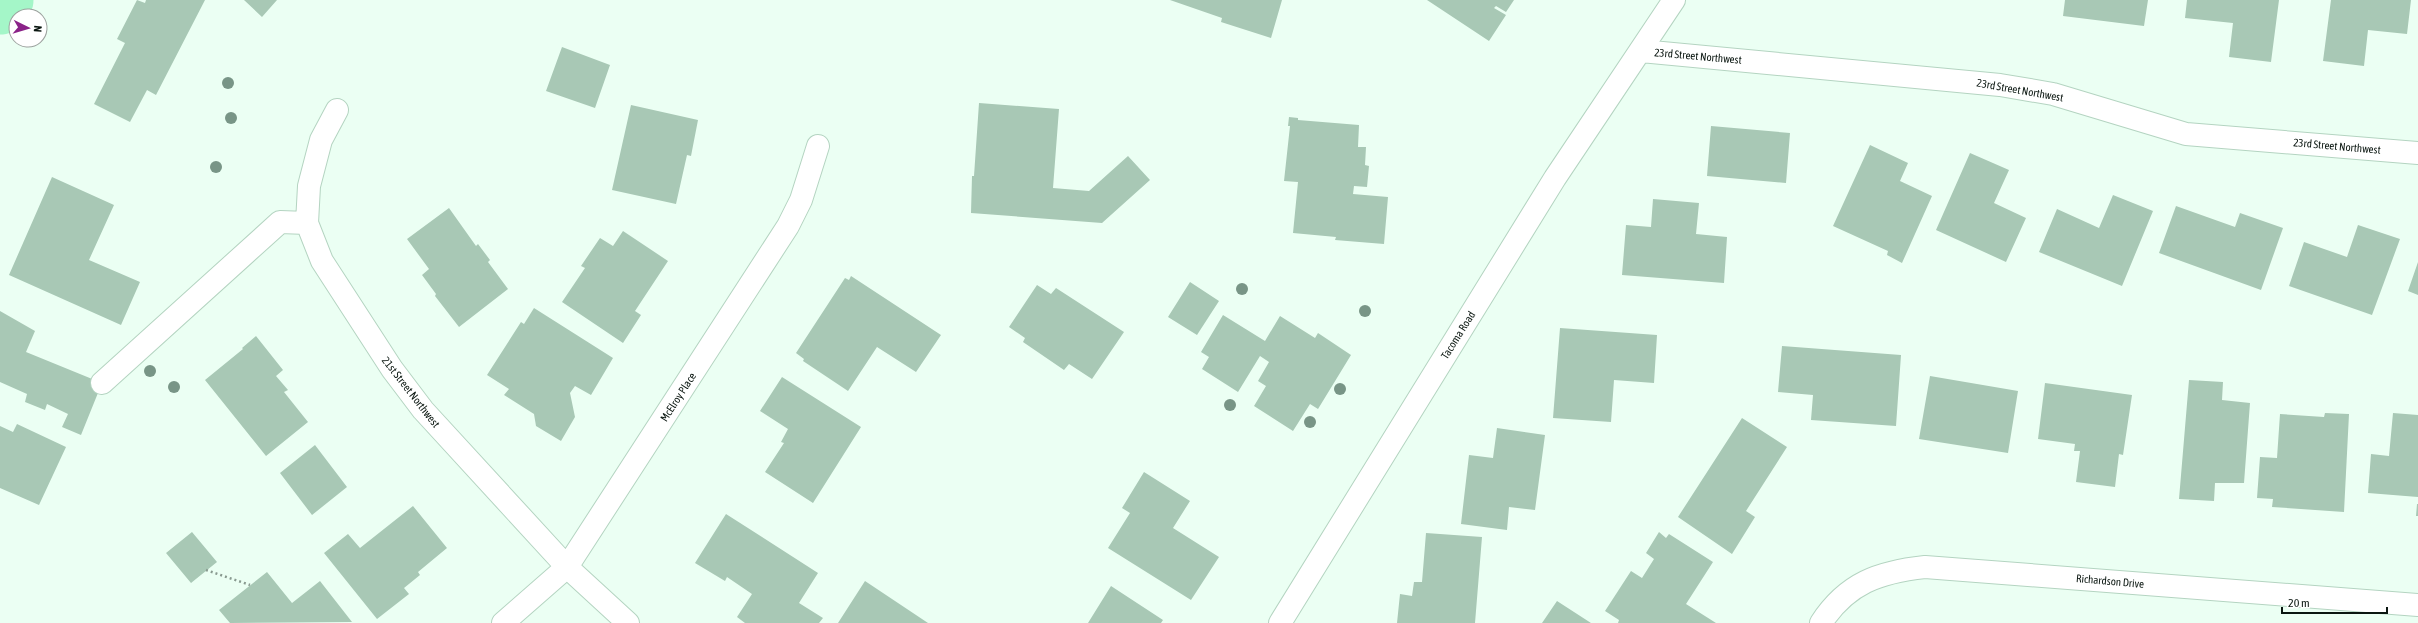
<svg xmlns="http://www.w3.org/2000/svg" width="2418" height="623" font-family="'Asap Condensed',sans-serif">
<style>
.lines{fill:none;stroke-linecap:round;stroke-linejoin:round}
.river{stroke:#a4f6c8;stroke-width:63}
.building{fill:#a8c8b5}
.minor-casing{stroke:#b4d4c1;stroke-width:24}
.path{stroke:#899a90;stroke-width:2.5;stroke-dasharray:2 3;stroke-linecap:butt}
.minor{stroke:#fff;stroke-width:22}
.tree{fill:#789586}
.labels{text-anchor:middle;stroke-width:3;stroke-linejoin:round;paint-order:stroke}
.street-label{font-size:11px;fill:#0a1610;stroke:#fff}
</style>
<rect width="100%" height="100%" fill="#ebfff3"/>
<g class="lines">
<path class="river" d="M0 3 2 0"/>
</g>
<path class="building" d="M137 0 145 3 146 0H205L156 95 147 90 130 122 94 104 125 43 117 39Z
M244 0H277L262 17Z
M1170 0H1282L1271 38 1221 22 1222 18Z
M1427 0H1514L1506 12 1496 6 1494 8 1506 15 1489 41Z
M2065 0H2148L2144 26 2063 16Z
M2187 0H2279L2271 62 2229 57 2233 23 2185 18Z
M2331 0H2411L2407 34 2368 30 2364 66 2323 61Z
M562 47 610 65 595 108 546 91Z
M979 103 1059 109 1053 188 1089 191 1128 156 1150 180 1102 223 971 213 972 176H974Z
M631 105 698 120 691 156 687 155 676 204 612 190Z
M1289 117 1298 118V120L1359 125 1358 147H1366L1365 165 1369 166 1367 187 1354 186 1353 194 1388 197 1384 244 1335 240 1336 237 1293 233 1298 182 1284 181 1290 126H1288Z
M1711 126 1790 133 1786 183 1707 176Z
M1870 145 1908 163 1900 181 1932 196 1902 263 1887 255 1888 251 1833 226Z
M1970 153 2009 170 1994 203 2026 218 2006 262 1936 230Z
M52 177 114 205 89 260 140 282 121 325 9 275Z
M2113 195 2153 211 2122 286 2039 252 2057 209 2099 228Z
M1653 199 1699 203 1696 234 1727 237 1724 283 1622 275 1626 225 1651 227Z
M2176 206 2235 227 2240 213 2283 228 2261 290 2159 253Z
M449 208 476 246 478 244 490 260 488 262 508 289 459 327 435 296 436 294 422 275 429 269 407 239Z
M2358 225 2400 239 2372 315 2289 286 2304 242 2347 257Z
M623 231 668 261 635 311 641 315 623 343 562 302 585 268 581 266 600 238 613 246Z
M2418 262V295L2408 291Z
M851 276 941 335 916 372 877 347 848 391 803 361 804 359 796 353 845 278 849 280Z
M1190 282 1219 301 1197 335 1168 317Z
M1037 285 1051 294 1056 288 1124 332 1092 379 1069 364 1064 370 1023 342 1025 338 1009 327Z
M534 308 613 358 591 395 575 386 570 393 575 417 561 441 536 426 534 414 504 395 509 389 487 375 521 322 524 324Z
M0 311 35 331 26 352 102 383 81 435 62 427 68 414 47 404 45 410 25 402 27 394 0 382Z
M1223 315 1265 341 1280 316 1315 338 1318 333 1351 355 1318 409 1310 404 1293 431 1254 406 1266 386 1258 381 1269 362 1260 356 1238 392 1202 369 1209 357 1201 352Z
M1560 328 1657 335 1654 383 1614 380 1611 422 1553 418Z
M256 336 283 370 276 376 288 390 284 392 308 422 266 456 205 380 243 349 242 348Z
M1782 346 1901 355 1896 426 1811 420 1813 395 1778 392Z
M1930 376 2018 391 2008 453 1919 439Z
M782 377 861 427 813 503 765 472 784 443 781 442 788 429 760 411Z
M2189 380 2223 382 2222 400 2250 403 2244 483H2215L2214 501 2179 499Z
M2045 383 2132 395 2123 455 2119 454 2115 487 2076 482 2080 451H2074L2075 444 2038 439Z
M2325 413 2349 414 2344 512 2272 507 2273 499 2257 498 2260 457 2277 458 2280 414 2324 417Z
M2393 413 2418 415V497L2368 493 2371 454 2389 456Z
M1742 418 1787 447 1746 511 1755 517 1732 554 1678 517Z
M17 424 66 447 39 505 0 488V426L13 432Z
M1497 428 1545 435 1535 510 1509 507 1507 530 1461 524 1469 455 1493 458Z
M315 445 347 487 312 515 280 473Z
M1144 472 1190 501 1173 528 1219 557 1191 600 1108 548 1130 513 1122 508Z
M2417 504H2418V516H2416Z
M413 506 447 548 418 572 420 575 404 588 409 594 377 619 324 553 348 534 360 548Z
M726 514 818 573 799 603 823 618 819 623H745L737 617 752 594 727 577 725 581 695 563Z
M192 532 217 562 191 583 166 553Z
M1659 532 1666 538 1669 534 1713 562 1686 604 1716 623H1618L1619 620 1605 611 1631 571 1642 578 1654 559 1646 553Z
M1426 533 1482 537 1475 623H1397L1400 594 1412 596 1414 582H1422Z
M267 572 292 603 320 581 352 622 230 623 219 610Z
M865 581 928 623H838Z
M1111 586 1163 620 1161 623H1088Z
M1557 601 1591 623H1542Z"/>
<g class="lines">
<g class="minor-casing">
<path id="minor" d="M1641 51 2000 85 2053 94 2186 134 2418 153
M337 110 321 140 309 186 307 223 322 261 392 369 423 410 567 567 628 623
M102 383 280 222 307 223
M503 623 567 567 788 226 801 200 818 146
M1280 623 1555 178 1674 0
M1821 623C1847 583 1879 572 1925 567L2418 605"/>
</g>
<path class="path" d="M206 570 250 585"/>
<use href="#minor" class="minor"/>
</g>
<g class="tree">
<circle cx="228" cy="83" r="6"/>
<circle cx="231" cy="118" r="6"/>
<circle cx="216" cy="167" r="6"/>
<circle cx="1242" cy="289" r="6"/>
<circle cx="1365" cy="311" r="6"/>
<circle cx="150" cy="371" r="6"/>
<circle cx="174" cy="387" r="6"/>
<circle cx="1340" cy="389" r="6"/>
<circle cx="1230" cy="405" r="6"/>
<circle cx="1310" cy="422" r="6"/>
</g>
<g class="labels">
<g class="street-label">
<text transform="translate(1698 56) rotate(5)" y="4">23rd Street Northwest</text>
<text transform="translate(2020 90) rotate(10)" y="4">23rd Street Northwest</text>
<text transform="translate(2337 146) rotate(5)" y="4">23rd Street Northwest</text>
<text transform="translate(1458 335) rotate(-58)" y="4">Tacoma Road</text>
<text transform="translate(411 392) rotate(52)" y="4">21st Street Northwest</text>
<text transform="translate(678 397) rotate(-57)" y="4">McElroy Place</text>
<text transform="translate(2110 581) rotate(5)" y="4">Richardson Drive</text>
</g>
</g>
<g transform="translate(28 28) rotate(95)"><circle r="19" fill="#ffffff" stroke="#9da29f"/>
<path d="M0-3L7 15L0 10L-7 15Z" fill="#8a2288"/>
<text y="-6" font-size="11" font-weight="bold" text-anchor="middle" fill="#0a1610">N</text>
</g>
<path d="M2282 607v6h105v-6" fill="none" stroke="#0a1610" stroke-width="2"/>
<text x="2288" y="607" font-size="12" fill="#0a1610" stroke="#ffffff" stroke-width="3" paint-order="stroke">20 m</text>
</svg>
